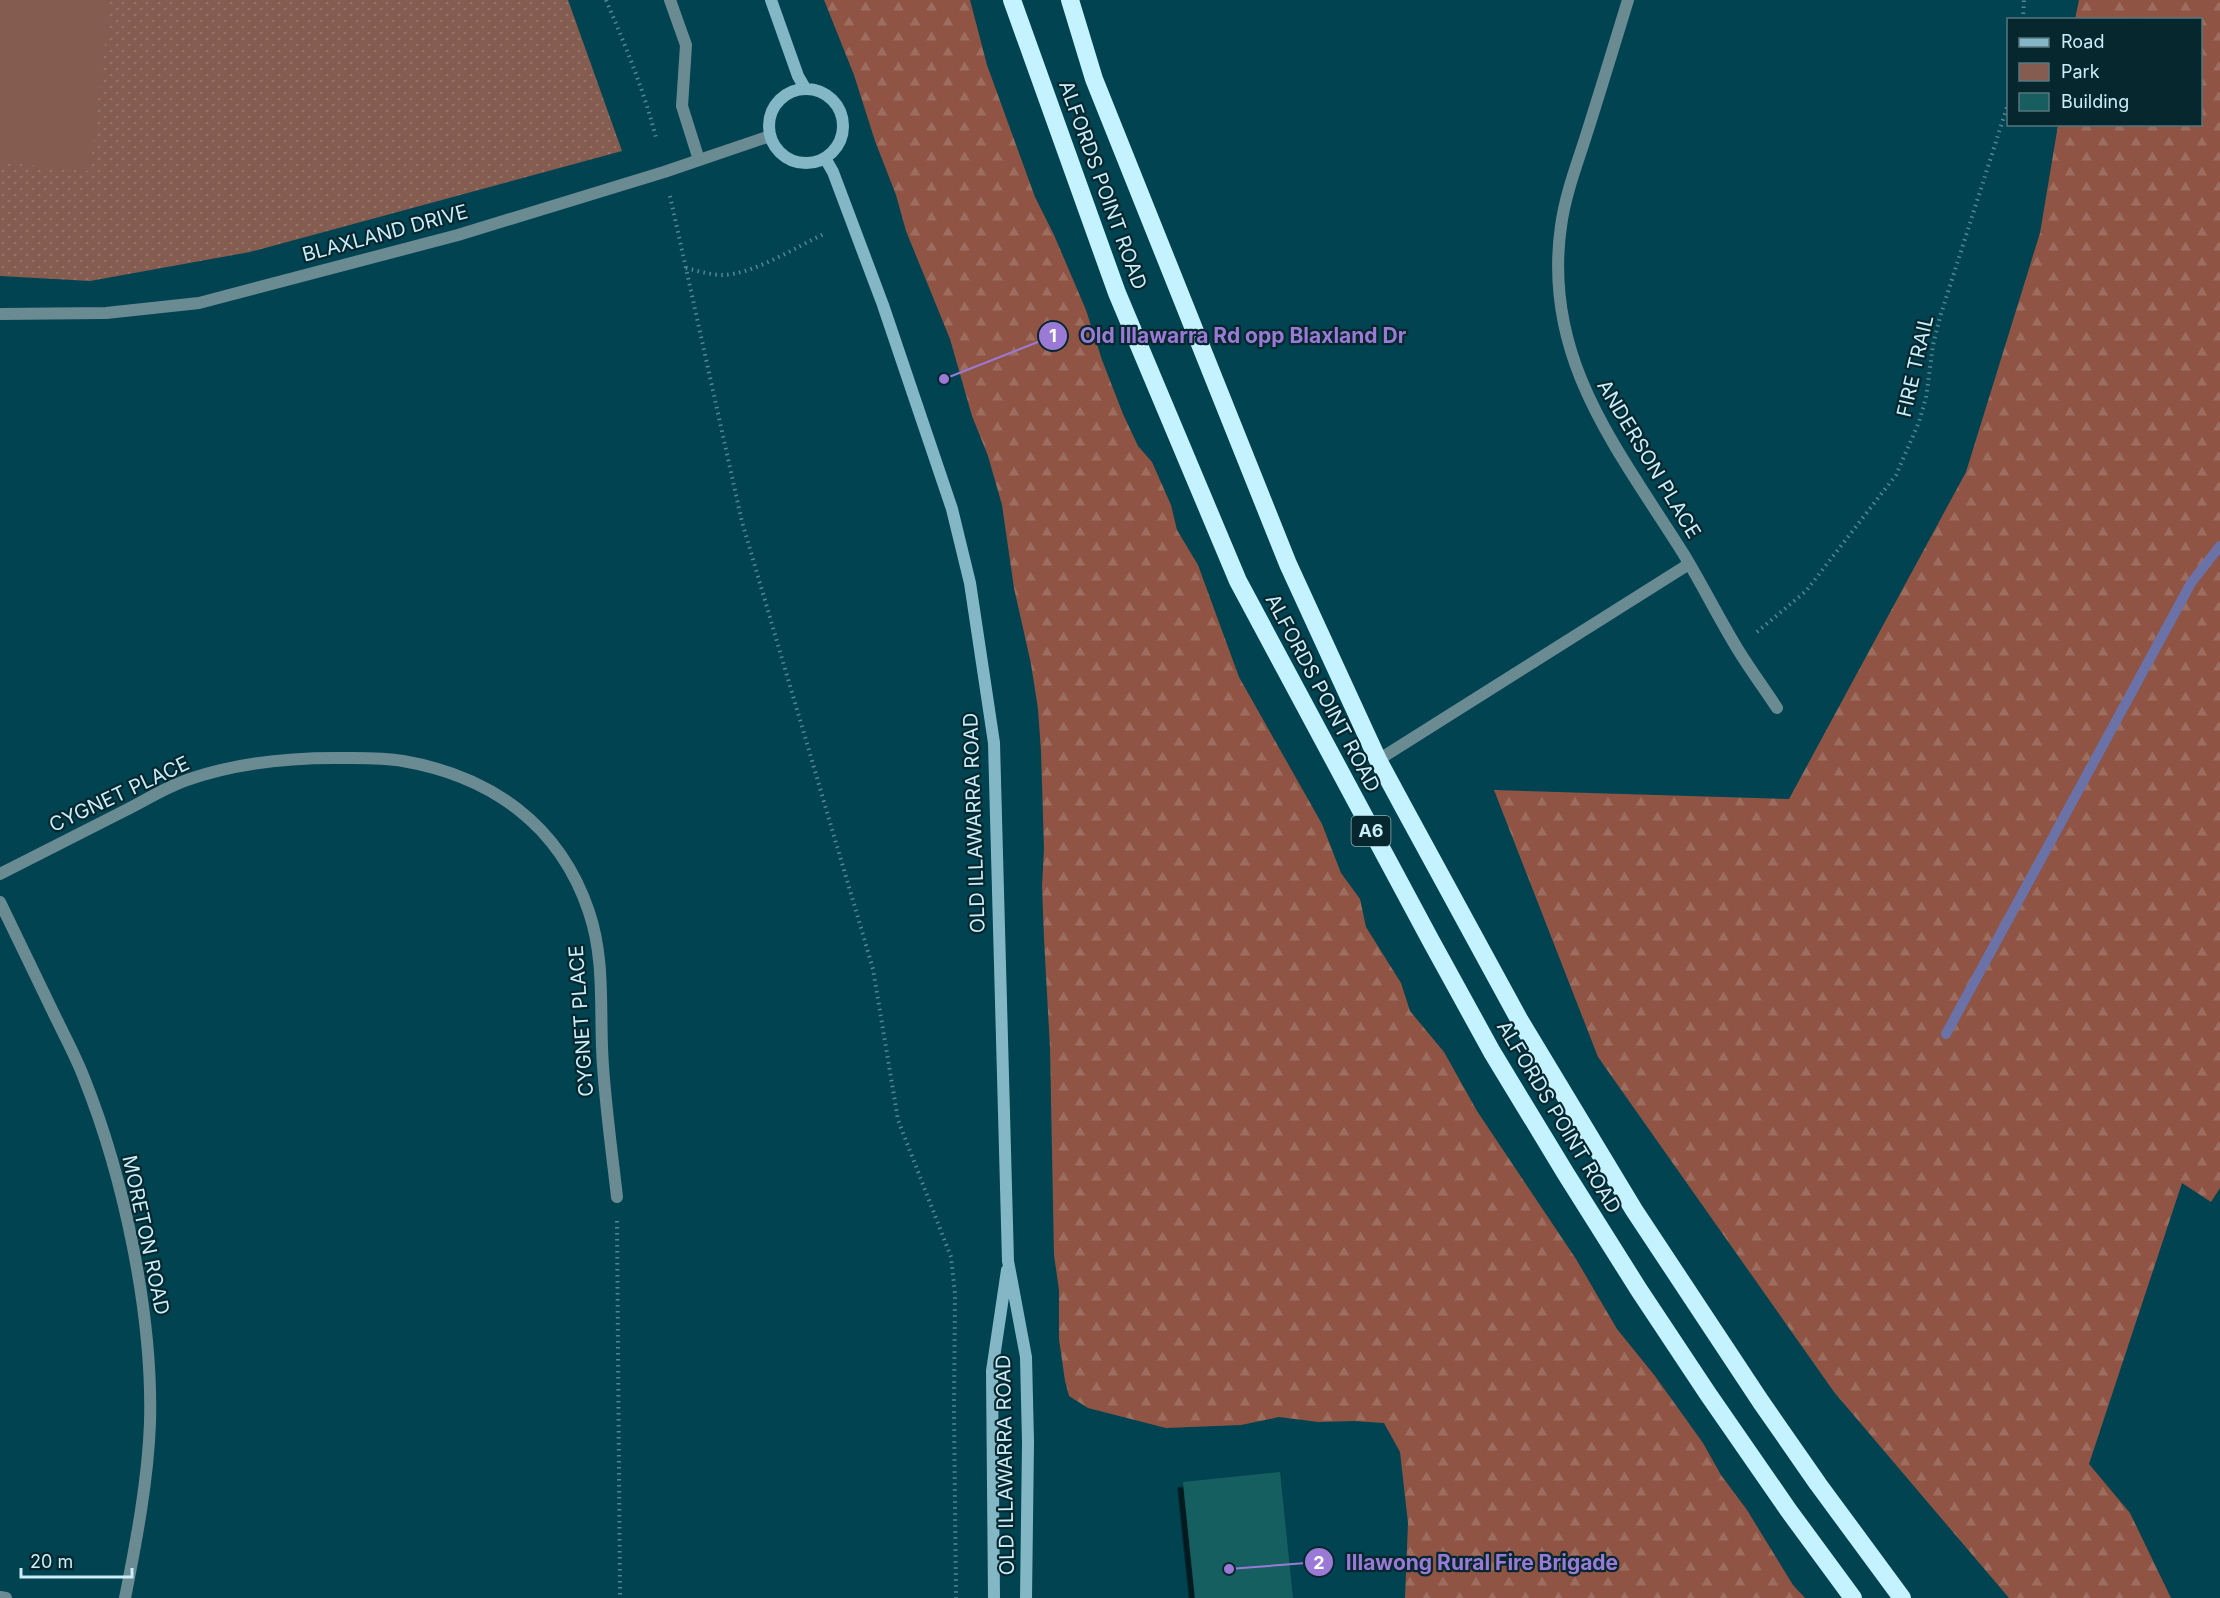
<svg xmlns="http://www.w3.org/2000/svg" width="2220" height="1598" font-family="Inter,sans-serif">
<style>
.green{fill:url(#green-dots)}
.forest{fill:url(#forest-firs)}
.pitch{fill:#845c50}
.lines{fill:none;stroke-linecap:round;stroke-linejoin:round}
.stream{stroke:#6a72a8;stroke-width:10}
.building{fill:#185e60;filter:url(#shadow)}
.path{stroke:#528894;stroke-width:4;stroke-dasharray:1.5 4.5;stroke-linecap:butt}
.lane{stroke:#6b8b93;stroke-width:12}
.street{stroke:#6b8b93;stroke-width:12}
.secondary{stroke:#84b7c5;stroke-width:12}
.highway{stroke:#c4f2ff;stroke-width:18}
.labels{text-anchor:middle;stroke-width:4.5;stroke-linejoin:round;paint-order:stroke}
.shield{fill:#07272f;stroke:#90b2bc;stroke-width:1.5}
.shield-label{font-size:18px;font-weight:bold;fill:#caeef8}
.street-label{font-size:20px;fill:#caeef8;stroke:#07272f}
.leader{fill:none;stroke:#9b7ad6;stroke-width:2}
.callout-dot{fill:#9b7ad6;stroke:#07272f;stroke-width:2}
.mark-label{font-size:18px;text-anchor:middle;font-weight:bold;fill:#fff}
.callout-label{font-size:21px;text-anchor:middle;font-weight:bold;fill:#9b7ad6;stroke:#07272f;stroke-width:4.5;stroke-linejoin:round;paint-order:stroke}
</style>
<defs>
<pattern id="green-dots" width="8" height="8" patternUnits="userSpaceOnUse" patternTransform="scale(1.5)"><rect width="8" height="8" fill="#845c50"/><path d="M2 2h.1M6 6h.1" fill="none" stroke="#94746a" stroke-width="1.8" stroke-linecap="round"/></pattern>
<pattern id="forest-firs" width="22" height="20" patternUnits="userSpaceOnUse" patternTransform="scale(1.5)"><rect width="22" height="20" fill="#8f5443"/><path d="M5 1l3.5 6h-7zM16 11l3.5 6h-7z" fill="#9d6d5f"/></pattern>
<filter id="shadow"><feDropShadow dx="-5.5" dy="5.5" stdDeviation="0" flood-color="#0009"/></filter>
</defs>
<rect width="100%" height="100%" fill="#014351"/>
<path class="green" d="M0 0H568L622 151 250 252 90 281 0 276Z"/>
<path class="forest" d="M824 0H970L987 65 1035 197 1054 235 1086 310 1102 360 1123 414 1138 446 1152 462 1171 505 1177 530 1198 565 1239 677 1322 824 1341 873 1360 899 1366 927 1401 983 1410 1011 1444 1052 1477 1111 1576 1259 1617 1329 1655 1376 1703 1443 1721 1475 1747 1510 1793 1585 1805 1598H1405L1408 1523 1400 1452 1384 1423 1354 1421 1318 1422 1279 1417 1241 1425 1166 1428 1088 1408 1069 1396 1065 1381 1059 1339V1290L1054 1255 1050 1048 1044 939 1042 886 1044 849 1041 751 1038 709 1031 664 1014 588 1002 505 988 456 972 416 950 339 906 231 896 195 875 141 854 75Z
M2079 0H2220V1188L2211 1202 2182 1183 2089 1464 2130 1513 2171 1598H2009L1834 1392 1598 1057 1494 790 1789 799 1966 472 2040 233 2058 125 2200 124V20L2075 19Z"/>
<path class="pitch" d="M0 0H110L90 171 0 162Z"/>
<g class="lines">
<path class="stream" d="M1946 1034 2191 583 2220 546"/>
</g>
<path class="building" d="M1280 1472 1293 1598H1195L1183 1482Z"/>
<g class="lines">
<path class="path" d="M606 0C625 45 644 90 656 138
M2023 20 2024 0
M670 196 742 522 873 969 898 1120 951 1257 955 1294 954 1410 956 1598
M686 268C698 271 711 275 723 275 754 274 796 247 824 234
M1757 632 1806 591 1896 475 1919 422 1926 398 1933 345 1940 317 2008 104
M617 1221 620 1598"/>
<path class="lane" d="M670 0 686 45 682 106 699 160
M1378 760 1689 564"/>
<path class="street" d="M1628 0C1614 46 1600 92 1585 139 1576 167 1565 196 1561 226 1542 358 1617 448 1683 553 1702 584 1718 617 1737 648 1749 668 1764 688 1777 708
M0 314 106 313 199 303 458 235 664 172 770 136
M0 874C42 853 84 831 126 810 146 800 166 787 187 780 235 763 285 758 335 758 357 758 381 757 403 761 491 776 560 825 589 912 606 962 599 1014 603 1066 606 1110 612 1153 617 1197
M0 902C18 940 37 978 55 1016 65 1037 76 1057 84 1078 124 1178 153 1315 150 1423 148 1480 136 1543 125 1598
M0 1597 6 1598"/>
<path class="secondary" d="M771 0 798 76 805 88
M769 126a37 37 0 1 1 74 0a37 37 0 1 1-74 0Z
M825 158 833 172 883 305 952 509 970 583 994 743 1008 1261 1026 1357 1028 1442 1026 1598
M994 1598 992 1371 1007 1270"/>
<path class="highway" d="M1012 0 1117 293 1238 581 1431 941 1492 1052 1566 1174 1639 1290 1708 1394 1789 1511 1853 1598
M1070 0 1094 79 1288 564 1378 760 1405 810 1520 1021 1634 1210 1761 1402 1818 1484 1902 1598"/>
</g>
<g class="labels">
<rect class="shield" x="1351.5" y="816" width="39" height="30" rx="4.5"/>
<g class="shield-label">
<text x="1371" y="837">A6</text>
</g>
<g class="street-label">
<text transform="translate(1103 185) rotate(70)" y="7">ALFORDS POINT ROAD</text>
<text transform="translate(385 233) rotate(-15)" y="7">BLAXLAND DRIVE</text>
<text transform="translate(1915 366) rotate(-77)" y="7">FIRE TRAIL</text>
<text transform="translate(1649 459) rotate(59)" y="7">ANDERSON PLACE</text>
<text transform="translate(1323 693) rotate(62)" y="7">ALFORDS POINT ROAD</text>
<text transform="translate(119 794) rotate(-25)" y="7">CYGNET PLACE</text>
<text transform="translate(974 823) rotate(-92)" y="7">OLD ILLAWARRA ROAD</text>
<text transform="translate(581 1021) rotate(-94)" y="7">CYGNET PLACE</text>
<text transform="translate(1559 1117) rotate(59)" y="7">ALFORDS POINT ROAD</text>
<text transform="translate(146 1235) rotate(78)" y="7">MORETON ROAD</text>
<text transform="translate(1005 1465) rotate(-91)" y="7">OLD ILLAWARRA ROAD</text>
</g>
</g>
<path class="leader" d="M944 379L1053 336M1229 1569L1319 1562"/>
<g class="callout-dot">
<circle cx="944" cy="379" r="6"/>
<circle cx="1229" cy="1569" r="6"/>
<circle cx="1053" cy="336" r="15"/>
<circle cx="1319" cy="1562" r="15"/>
</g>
<g class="mark-label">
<text x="1053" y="342">1</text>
<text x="1319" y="1569">2</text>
</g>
<g class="callout-label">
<text x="1243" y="343">Old Illawarra Rd opp Blaxland Dr</text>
<text x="1482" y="1570">Illawong Rural Fire Brigade</text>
</g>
<rect x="2007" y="18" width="195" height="108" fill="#07272f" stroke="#55777f" stroke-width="1.5"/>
<rect x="2019" y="38" width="30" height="9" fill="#84b7c5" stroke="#55777f" stroke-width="1.5"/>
<text x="2061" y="48" font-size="18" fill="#caeef8">Road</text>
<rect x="2019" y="63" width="30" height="18" fill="#845c50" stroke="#55777f" stroke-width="1.5"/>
<text x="2061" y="78" font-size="18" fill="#caeef8">Park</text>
<rect x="2019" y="93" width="30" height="18" fill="#185e60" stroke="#55777f" stroke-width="1.5"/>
<text x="2061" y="108" font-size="18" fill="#caeef8">Building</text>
<path d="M21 1568v9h111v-9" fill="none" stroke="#caeef8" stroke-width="3"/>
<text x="30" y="1568" font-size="18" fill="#caeef8" stroke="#07272f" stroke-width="4.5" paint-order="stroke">20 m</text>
</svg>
